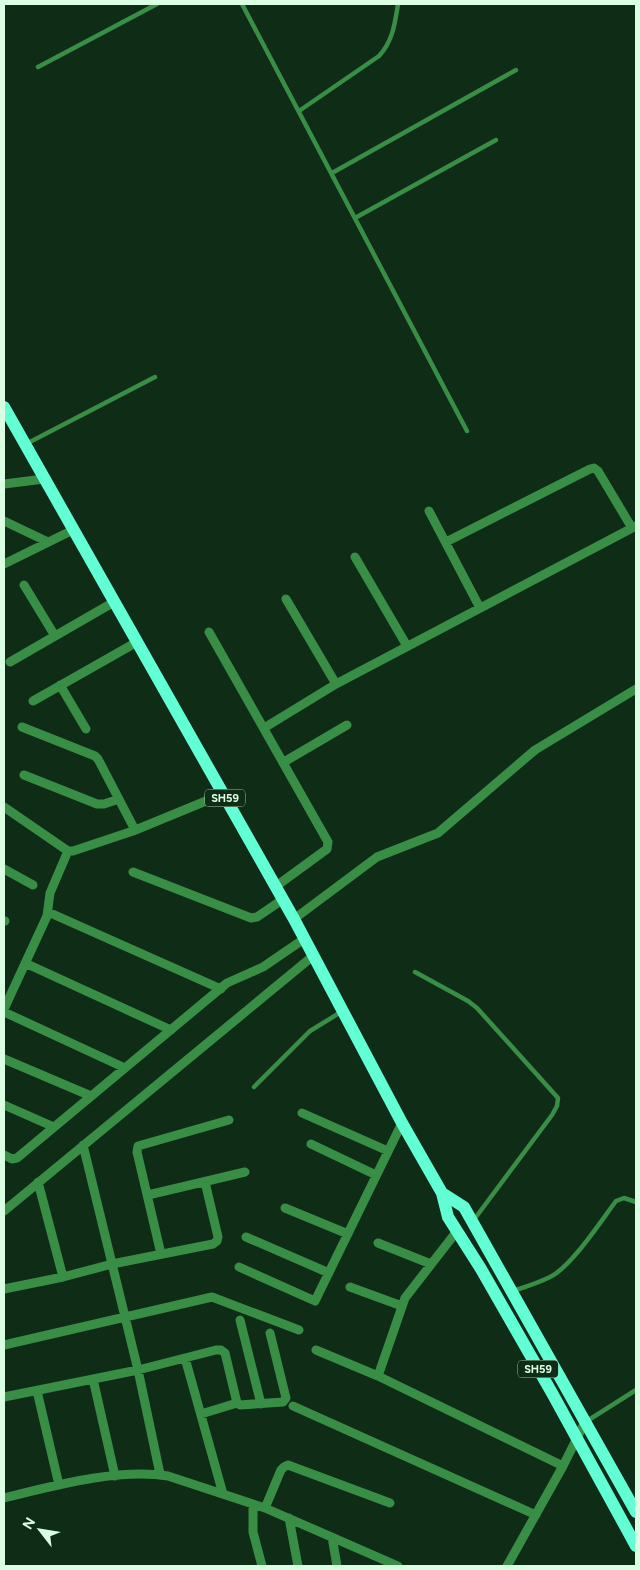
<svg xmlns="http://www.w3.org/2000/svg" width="640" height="1570" font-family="Figtree,sans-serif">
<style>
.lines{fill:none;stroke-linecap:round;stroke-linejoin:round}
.service{stroke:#388e44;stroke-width:4.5}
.minor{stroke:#388e44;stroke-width:9}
.primary{stroke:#62ffd5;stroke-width:12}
.labels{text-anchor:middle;stroke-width:4.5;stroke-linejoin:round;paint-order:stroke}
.shield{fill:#0f2c17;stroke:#9ec0a6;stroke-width:1}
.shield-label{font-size:11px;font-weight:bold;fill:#dbffe3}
</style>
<rect width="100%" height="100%" fill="#0f2c17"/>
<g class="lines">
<path class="service" d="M242 4 467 431
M38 67 157 4
M299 111 379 56C393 41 395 23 398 4
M332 173 516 70
M355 218 496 140
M26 444 155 377
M415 972 468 1001 477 1008 558 1098 557 1106 552 1115 473 1221
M254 1087 310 1031 341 1012
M513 1291C525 1287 538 1283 550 1277 571 1267 601 1221 616 1201L624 1198 636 1202
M587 1421 636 1390"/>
<path class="minor" d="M4 484 44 479
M429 511 480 608
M4 521 48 542
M446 542 590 469 594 468 598 471 632 528
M355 557 407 646
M4 564 73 530
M24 585 55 636
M286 599 336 684
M209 632 328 842 327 849 275 887
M10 662 114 602
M60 685 86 729
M33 701 137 642
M22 727 95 756 98 759 135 830
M264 728 336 684 636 526
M284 762 347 725
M24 775 97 804H104L119 799
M4 807 68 851H73L133 831 223 794
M4 869 33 885
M133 872 251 918 257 917 282 900
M48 912 221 989
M294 919 377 857 438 833 535 750 636 689
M4 921H5
M25 963 171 1030
M4 1009 47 916 50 893 68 851
M4 1012 125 1068
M4 1059 91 1096
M4 1105 54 1127
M302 1113 388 1151
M311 1144 376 1175
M83 1145 138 1370 160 1474
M4 1155 12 1159 17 1158 227 983 263 967 304 939
M38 1182 63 1277
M148 1195 245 1172
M285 1208 348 1234
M4 1211 313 956
M246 1237 329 1273
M378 1243 431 1264
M161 1254 137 1152 138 1146 229 1120
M239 1267 315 1301 402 1123
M350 1287 402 1306
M4 1289 63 1277 112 1264 213 1244 217 1241 218 1237 205 1182
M240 1320 261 1404
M4 1345 212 1297 299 1330
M316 1350 378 1376 563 1466
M185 1358 223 1494
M378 1376 405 1298 457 1231
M93 1379 115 1476
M37 1391 59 1485
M4 1397 138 1370 216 1350H221L225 1353 237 1403 240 1405 283 1402 286 1398 270 1333
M293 1406 536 1515
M201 1414 237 1403
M4 1498C53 1486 118 1468 168 1476L265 1508 398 1566
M253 1504V1532L262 1566
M265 1508 281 1470 284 1467 288 1465 390 1503
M289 1518 298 1566
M332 1537 337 1566
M507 1566 563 1466 585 1422"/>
<path class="primary" d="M4 407 294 919 402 1123 442 1193 448 1217 481 1269 552 1393 636 1546
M442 1193 464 1207 636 1512"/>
</g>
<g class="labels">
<g class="shield">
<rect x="205" y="789.5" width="40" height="17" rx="4"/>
<rect x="518" y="1360.5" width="40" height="17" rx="4"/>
</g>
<g class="shield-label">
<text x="225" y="802">SH59</text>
<text x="538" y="1373">SH59</text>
</g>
</g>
<rect width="640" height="1570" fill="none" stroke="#dbffe3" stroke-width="10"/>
<g transform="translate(40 1530) rotate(301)" stroke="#0f2c17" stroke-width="4" paint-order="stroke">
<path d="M0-4L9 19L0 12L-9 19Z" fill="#dbffe3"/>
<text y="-8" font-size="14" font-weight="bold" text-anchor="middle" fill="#dbffe3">N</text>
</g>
</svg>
